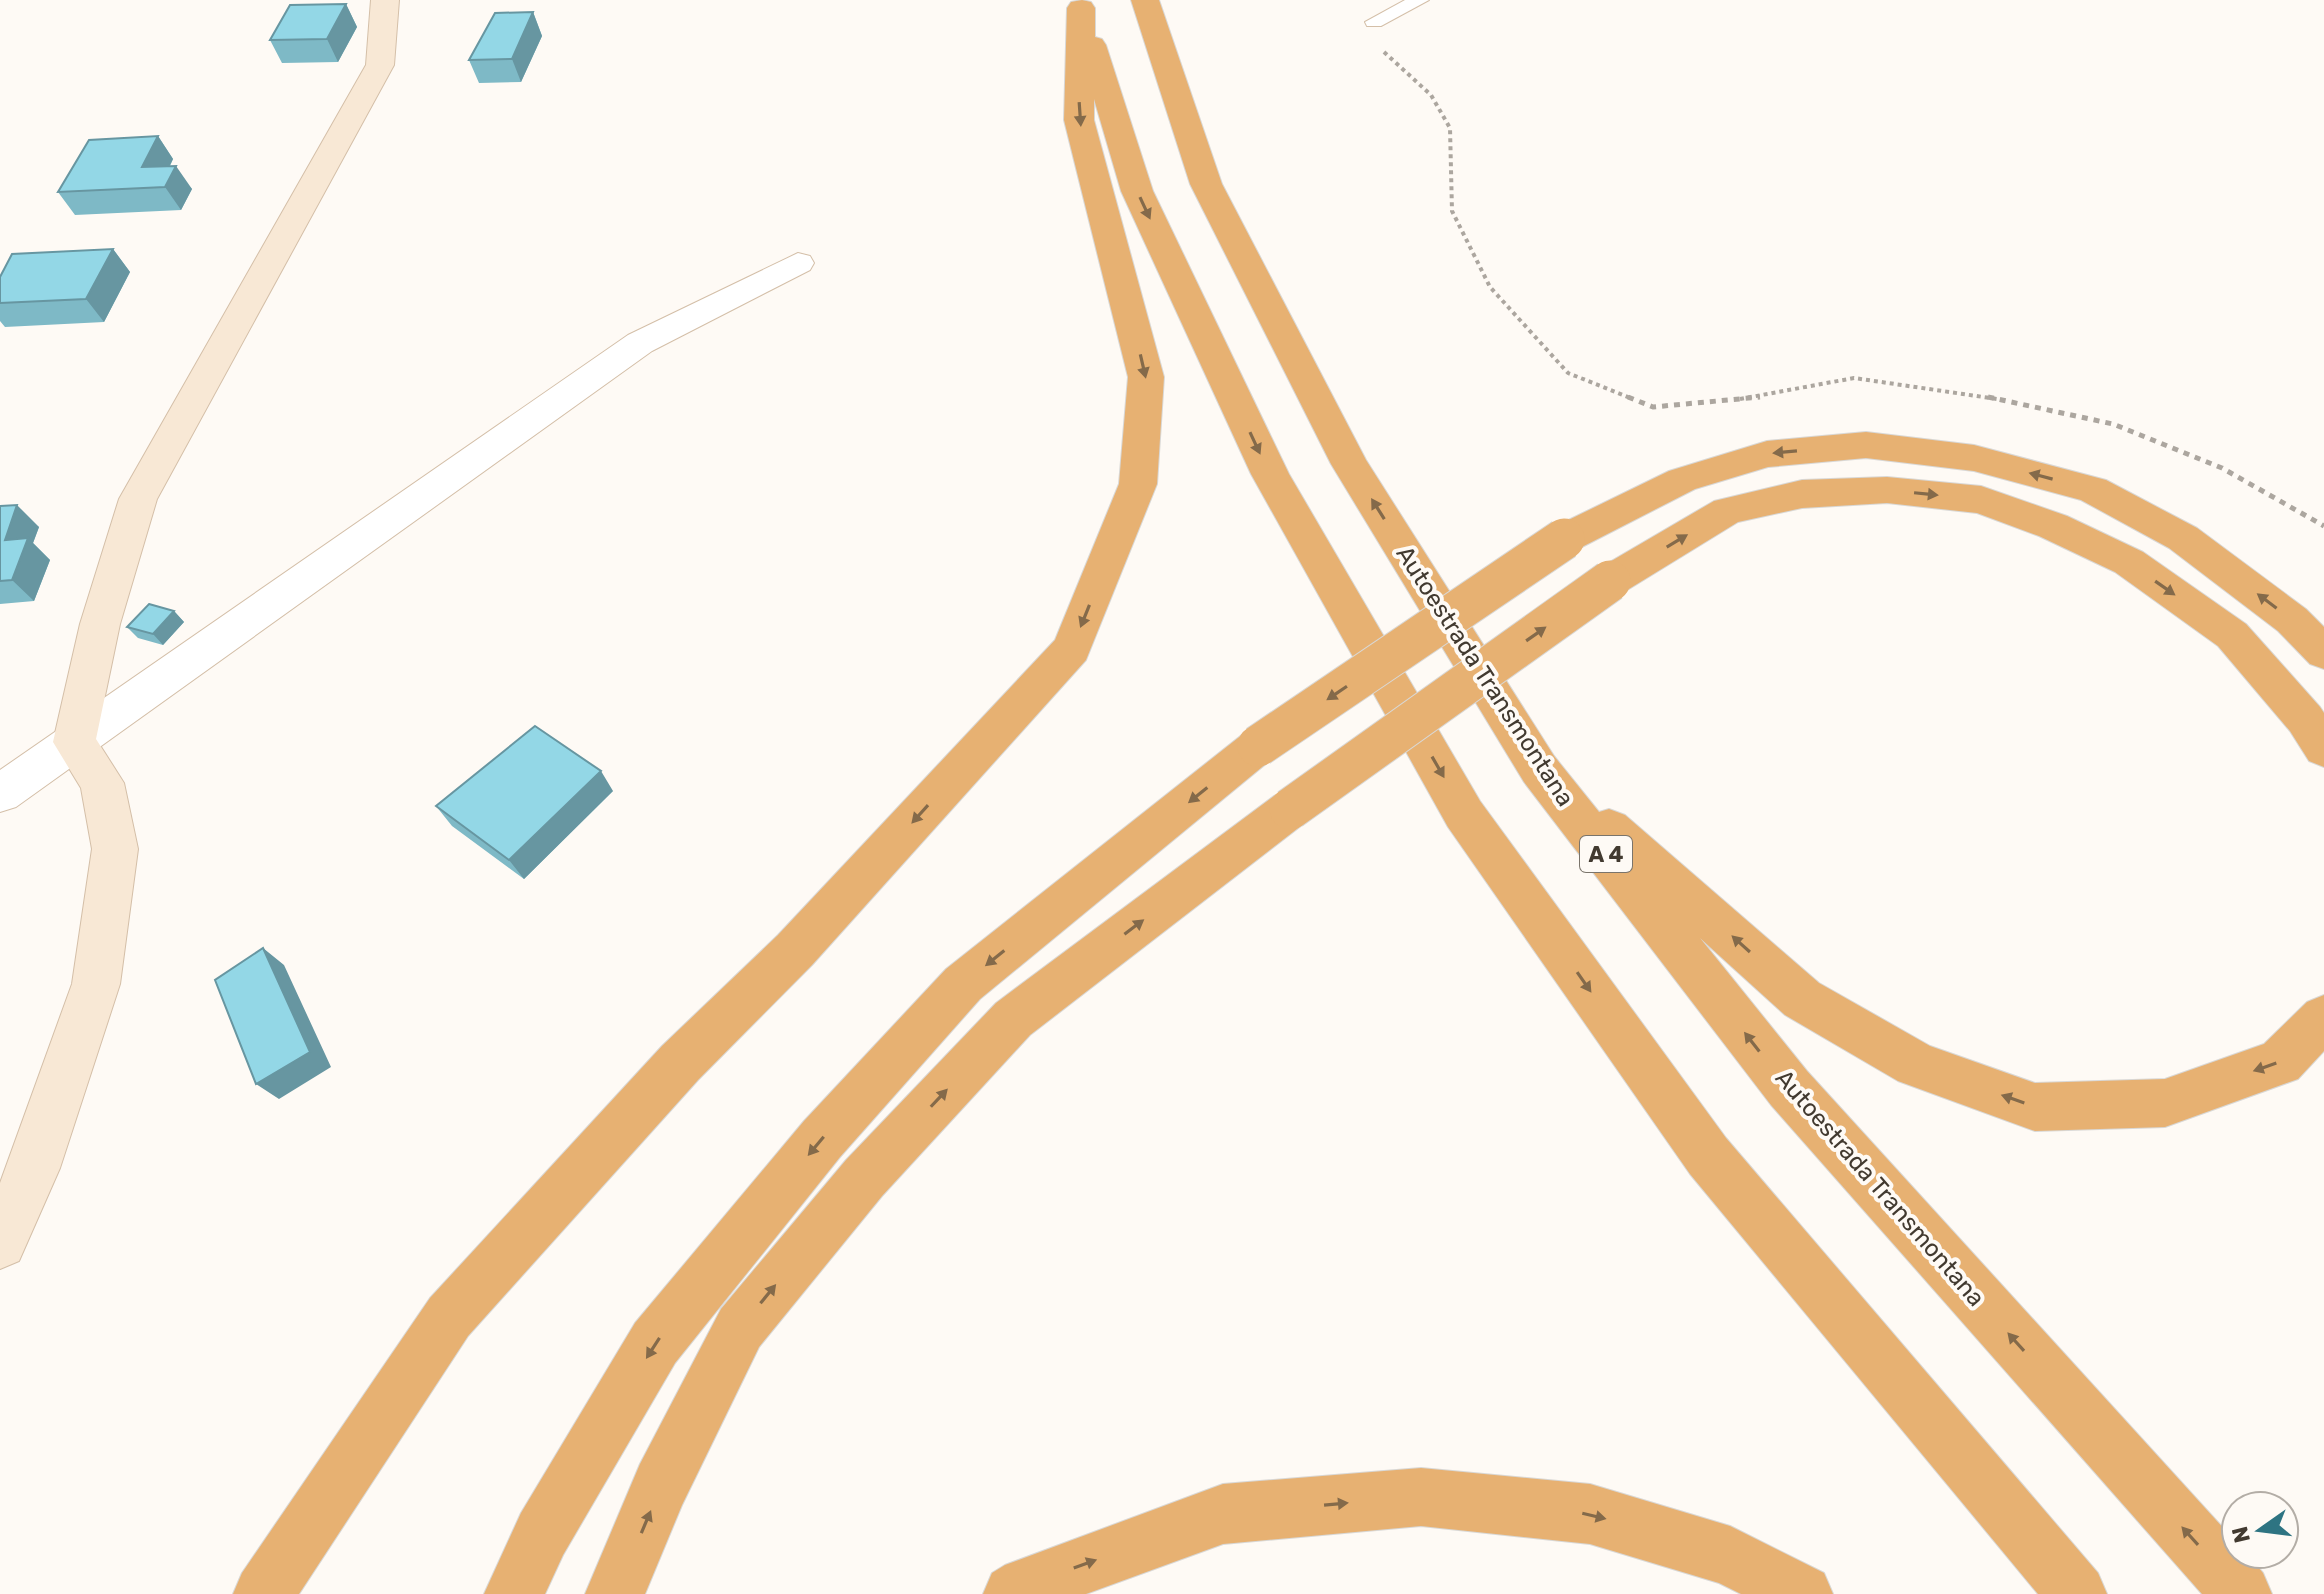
<svg xmlns="http://www.w3.org/2000/svg" width="2324" height="1594" font-family="Rubik,sans-serif">
<style>
.lines{fill:none;stroke-linecap:round;stroke-linejoin:round}
.lane-casing{stroke:#d4bfa8;stroke-width:2}
.street-casing{stroke:#d4bfa8;stroke-width:2}
.secondary-casing{stroke:#d4bfa8;stroke-width:2}
.highway-casing{stroke:#d9d8d6;stroke-width:2}
.path-far1{stroke:#aca69f;stroke-width:4;stroke-dasharray:4 4;stroke-linecap:butt}
.path{stroke:#aca69f;stroke-width:5;stroke-dasharray:6 6;stroke-linecap:butt}
.lane{fill:#fff;fill-rule:evenodd}
.street{fill:#fff;fill-rule:evenodd}
.secondary{fill:#f8e8d5;fill-rule:evenodd}
.highway{fill:#e7b172;fill-rule:evenodd}
.highway-bridge-casing{stroke:#d9d8d6;stroke-width:43;stroke-linecap:butt}
.highway-bridge{stroke:#e7b172;stroke-width:41}
.wall{fill:#7eb9c6}
.shaded-wall{fill:#6796a1}
.building{fill:#93d7e6;stroke:#6796a1;stroke-width:2}
.oneway{fill:#846a4a}
.labels{text-anchor:middle;stroke-width:8;stroke-linejoin:round;paint-order:stroke}
.shield{fill:#fefaf5;stroke:#7a746b;stroke-width:2}
.shield-label{font-size:22px;font-weight:bold;fill:#423a30}
.street-label{font-size:24px;fill:#423a30;stroke:#fefaf5}
</style>
<rect width="100%" height="100%" fill="#fefaf5"/>
<g class="lines">
<g class="lane-casing">
<path id="lane" d="M1405 0H1429L1381 26H1367L1365 22Z"/>
</g>
<g class="street-casing">
<path id="street" d="M798 253 810 256 814 263 810 270 652 351 16 807 0 812V770L628 335Z"/>
</g>
<g class="secondary-casing">
<path id="secondary" d="M371 0H399L394 65 157 499 120 624 96 739 124 783 138 849 120 984 60 1168 19 1261 0 1269V1183L72 984 92 849 81 788 53 742 80 624 119 499 366 65Z"/>
</g>
<g class="highway-casing">
<path id="highway" d="M1082 0 1091 2 1095 8V37L1102 39 1106 45 1153 191 1289 474 1480 801 1726 1138 2098 1573 2107 1594H2038L1690 1174 1448 827 1251 474 1121 191 1094 99V120L1164 377 1157 484 1086 660 812 965 698 1080 468 1336 299 1594H233L242 1573 430 1298 662 1046 778 935 1055 640 1119 484 1128 377 1064 120 1067 8 1071 2Z
M1131 0H1159L1222 184 1366 460 1554 756 1599 812 1609 809 1625 815 1819 983 1930 1046 2035 1083 2165 1079 2264 1044 2307 1002 2324 995V1051L2298 1079 2165 1127 2035 1131 1898 1081 1785 1015 1700 938 1807 1071 2236 1542V1554H2247L2263 1573 2272 1594H2202L1771 1105 1524 782 1331 464 1190 184Z
M1866 432 1974 445 2106 480 2197 528 2306 609 2324 627V669L2310 664 2278 631 2169 548 2081 500 1974 471 1866 458 1768 467 1695 489 1578 549 1564 553 1550 549 1545 539 1550 529 1669 471 1767 441Z
M1887 477 1981 486 2067 516 2143 552 2246 624 2320 707 2324 713V767L2309 761 2290 731 2218 646 2115 572 2039 536 1977 513 1887 503 1802 508 1738 522 1624 592 1610 596 1596 592 1590 581 1596 570 1714 501 1802 480Z
M1258 728 1273 734 1279 746 1273 758 980 999 840 1157 675 1363 563 1555 545 1594H484L521 1513 635 1323 804 1121 946 969 1243 734Z
M1290 790 1306 796 1312 809 1306 822 1030 1035 882 1196 759 1347 682 1505 645 1594H585L640 1464 721 1309 846 1160 996 1003 1274 796Z
M1421 1468 1590 1484 1730 1526 1824 1573 1833 1594H1741L1719 1583 1590 1544 1421 1526 1223 1544 1086 1594H983L992 1573 1005 1565 1223 1484Z"/>
</g>
<path class="path-far1" d="M1384 52 1431 95 1450 128 1452 211 1490 287 1568 373 1633 399
M1740 399 1854 378 1997 399"/>
<path class="path" d="M1628 397 1653 407 1760 397
M1988 397 2113 424 2222 468 2324 526"/>
<use href="#lane" class="lane"/>
<use href="#street" class="street"/>
<use href="#secondary" class="secondary"/>
<use href="#highway" class="highway"/>
<g class="highway-bridge-casing">
<path id="highway-bridge" d="M1258 746 1564 539
M1290 809 1610 581"/>
</g>
<use href="#highway-bridge" class="highway-bridge"/>
</g>
<path class="wall" d="M346 4 357 27 338 62 282 63 270 40Z
M533 12 542 36 521 82 479 83 469 60Z
M158 136 173 159 170 166 192 189 181 210 75 215 58 192Z
M113 249 130 272 104 322 5 327 0 321V277Z
M0 506 39 527 33 543 50 560 34 601 0 604Z
M174 611 184 622 163 645 138 638 127 627Z
M613 791 524 879 452 826 436 806Z"/>
<path class="shaded-wall" d="M346 4 357 27 338 62 327 39Z
M533 12 542 36 521 82 512 59Z
M158 136 173 159 159 187 142 167Z
M176 166 192 189 181 210 165 187Z
M113 249 130 272 104 322 86 299Z
M17 505 39 527 33 543 50 560 34 601 12 580 5 540Z
M174 611 184 622 163 645 153 634Z
M601 771 613 791 524 879 509 860Z
M263 948 284 965 331 1067 279 1099 256 1084Z"/>
<path class="building" d="M346 4 327 39 270 40 290 5Z
M533 12 512 59 469 60 495 13Z
M158 136 142 167 176 166 165 187 58 192 89 140Z
M113 249 86 299 0 303V277L12 254Z
M17 505 5 540 28 538 12 580 0 581V506Z
M149 604 174 611 153 634 127 627Z
M535 726 601 771 509 860 436 806Z
M263 948 310 1052 256 1084 215 980Z"/>
<defs><path id="oneway-solid" d="M-6-.8H1V-3.2L6.5 0L1 3.2V.8H-6Z" transform="scale(2)"/></defs>
<g class="oneway">
<use href="#oneway-solid" transform="translate(1080 114) rotate(86)"/>
<use href="#oneway-solid" transform="translate(1145 208) rotate(65)"/>
<use href="#oneway-solid" transform="translate(1143 366) rotate(77)"/>
<use href="#oneway-solid" transform="translate(1255 443) rotate(65)"/>
<use href="#oneway-solid" transform="translate(1785 452) rotate(175)"/>
<use href="#oneway-solid" transform="translate(2041 476) rotate(-165)"/>
<use href="#oneway-solid" transform="translate(1926 494) rotate(6)"/>
<use href="#oneway-solid" transform="translate(1378 509) rotate(-122)"/>
<use href="#oneway-solid" transform="translate(1677 541) rotate(-31)"/>
<use href="#oneway-solid" transform="translate(2165 588) rotate(35)"/>
<use href="#oneway-solid" transform="translate(2267 601) rotate(-143)"/>
<use href="#oneway-solid" transform="translate(1085 616) rotate(112)"/>
<use href="#oneway-solid" transform="translate(1536 634) rotate(-35)"/>
<use href="#oneway-solid" transform="translate(1337 693) rotate(146)"/>
<use href="#oneway-solid" transform="translate(1438 767) rotate(60)"/>
<use href="#oneway-solid" transform="translate(1198 795) rotate(141)"/>
<use href="#oneway-solid" transform="translate(920 814) rotate(132)"/>
<use href="#oneway-solid" transform="translate(1134 927) rotate(-37)"/>
<use href="#oneway-solid" transform="translate(1741 944) rotate(-138)"/>
<use href="#oneway-solid" transform="translate(995 958) rotate(141)"/>
<use href="#oneway-solid" transform="translate(1584 982) rotate(55)"/>
<use href="#oneway-solid" transform="translate(1752 1042) rotate(-128)"/>
<use href="#oneway-solid" transform="translate(2265 1067) rotate(161)"/>
<use href="#oneway-solid" transform="translate(939 1098) rotate(-47)"/>
<use href="#oneway-solid" transform="translate(2013 1099) rotate(-161)"/>
<use href="#oneway-solid" transform="translate(816 1146) rotate(130)"/>
<use href="#oneway-solid" transform="translate(768 1294) rotate(-51)"/>
<use href="#oneway-solid" transform="translate(2016 1342) rotate(-132)"/>
<use href="#oneway-solid" transform="translate(653 1348) rotate(123)"/>
<use href="#oneway-solid" transform="translate(1336 1504) rotate(-5)"/>
<use href="#oneway-solid" transform="translate(1594 1516) rotate(13)"/>
<use href="#oneway-solid" transform="translate(646 1522) rotate(-67)"/>
<use href="#oneway-solid" transform="translate(2190 1536) rotate(-132)"/>
<use href="#oneway-solid" transform="translate(1085 1564) rotate(-20)"/>
</g>
<g class="labels">
<rect class="shield" x="1580" y="836" width="52" height="36" rx="6"/>
<g class="shield-label">
<text x="1606" y="862">A 4</text>
</g>
<g class="street-label">
<text transform="translate(1485 676) rotate(57)" y="8">Autoestrada Transmontana</text>
<text transform="translate(1880 1188) rotate(49)" y="8">Autoestrada Transmontana</text>
</g>
</g>
<g transform="translate(2260 1530) rotate(256)"><circle r="38" fill="#fefaf5" stroke="#b3ada6" stroke-width="2"/>
<path d="M0-6L14 30L0 20L-14 30Z" fill="#2e7482"/>
<text y="-12" font-size="22" font-weight="bold" text-anchor="middle" fill="#423a30">N</text>
</g>
</svg>
